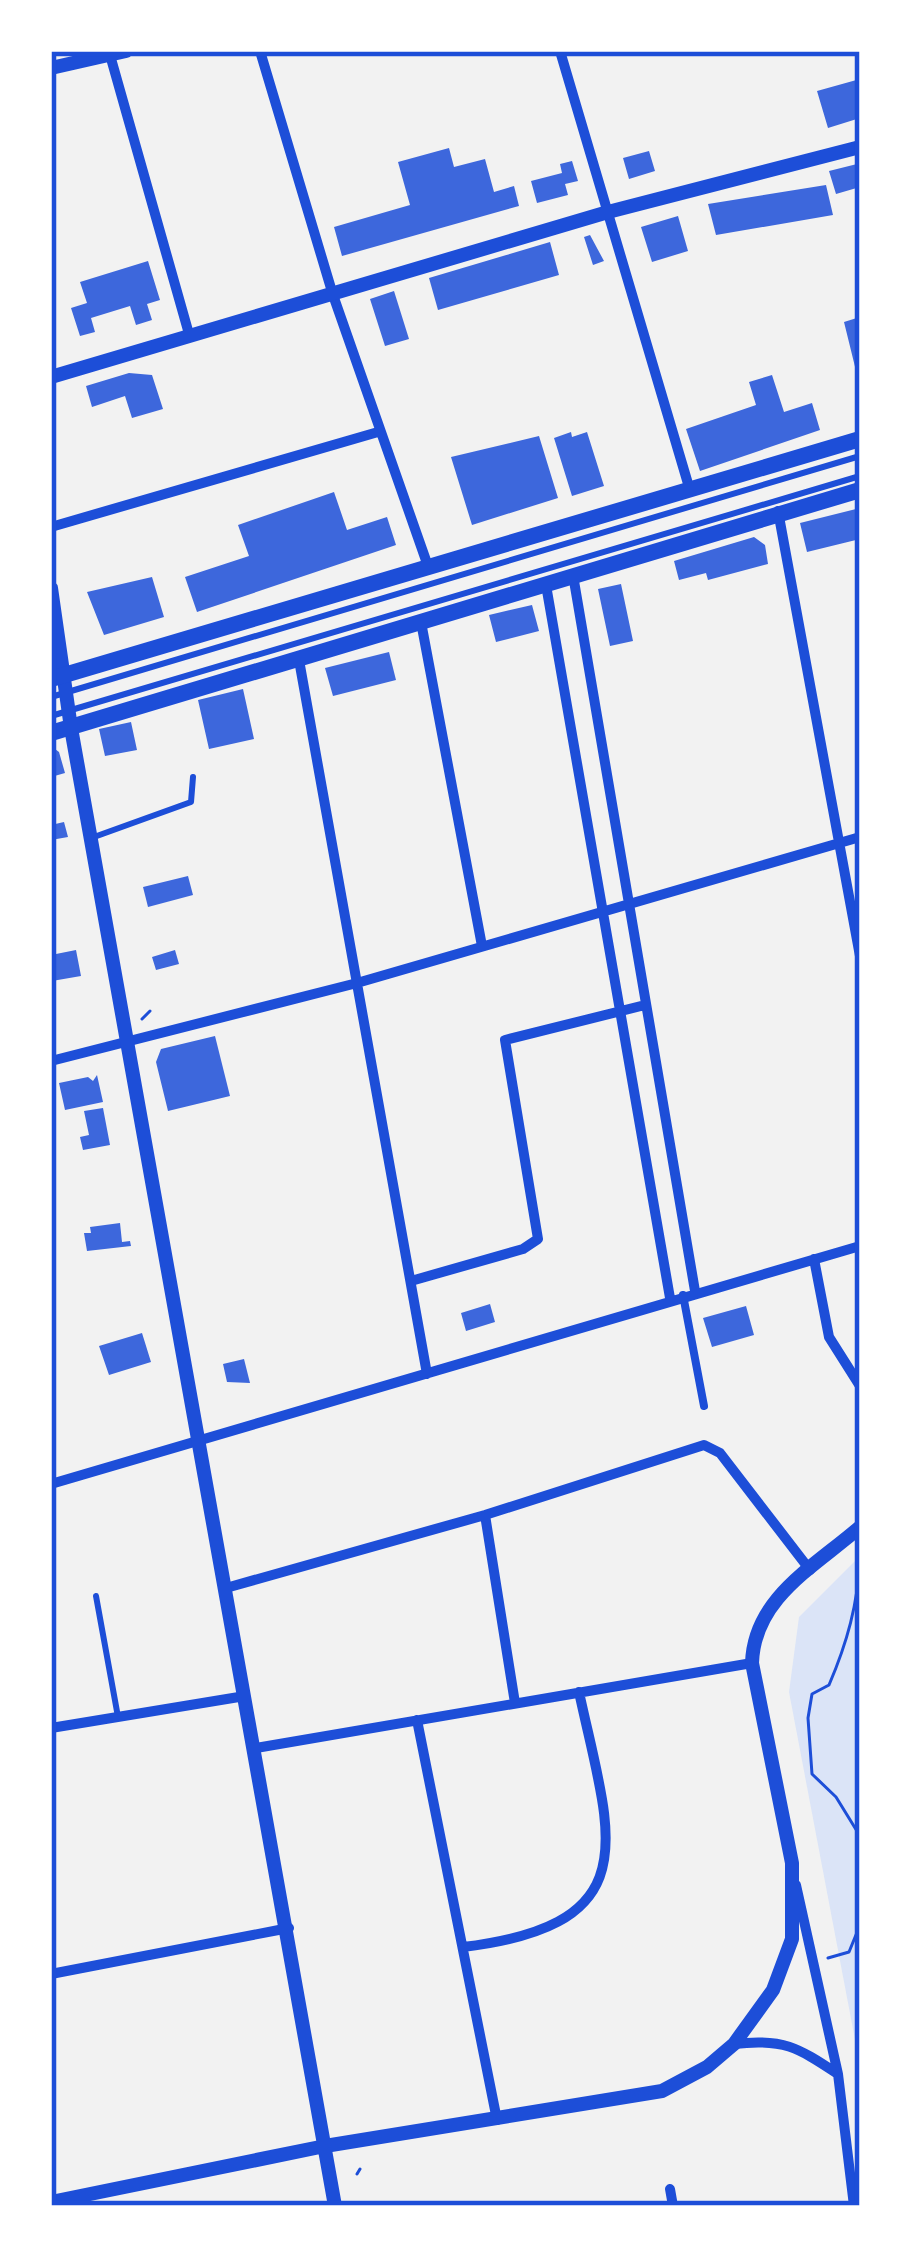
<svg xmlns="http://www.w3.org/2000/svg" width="911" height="2257" font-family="Quicksand,sans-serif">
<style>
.green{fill:#dbe4f7}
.building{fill:#3d67dc}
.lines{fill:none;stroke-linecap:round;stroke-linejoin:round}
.path{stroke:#1d4ed8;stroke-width:3}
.service{stroke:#1d4ed8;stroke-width:6}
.pedestrian{stroke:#1d4ed8;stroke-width:8}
.minor{stroke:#1d4ed8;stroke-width:10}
.tertiary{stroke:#1d4ed8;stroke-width:14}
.primary{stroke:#1d4ed8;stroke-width:16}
.neatline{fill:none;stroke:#1d4ed8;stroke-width:4.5}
</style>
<rect width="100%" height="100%" fill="#f2f2f2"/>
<path class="green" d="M860 1556V2066L789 1692 799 1617Z"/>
<path class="building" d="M860 79V118L828 128 817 91Z
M449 148 454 167 485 159 494 192 514 186 519 206 342 256 334 227 410 205 398 162Z
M649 151 655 171 629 179 623 158Z
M572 161 578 181 565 184 568 195 537 203 531 181 562 173 560 164Z
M857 164 860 187 836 194 829 171Z
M826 185 833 215 716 235 708 204Z
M678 216 688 251 652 262 641 227Z
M590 235 604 261 593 265 584 237Z
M550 242 559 275 438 310 429 278Z
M148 261 160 300 147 304 152 320 136 325 130 306 91 318 95 332 80 336 71 308 87 303 80 282Z
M394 291 409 339 385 346 370 299Z
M860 317V378L858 379 844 322Z
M129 373 152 375 163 409 132 418 125 396 92 407 86 386Z
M772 375 784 412 812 403 820 430 700 471 686 429 756 405 749 382Z
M571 432 572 437 587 432 604 486 572 496 554 438Z
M539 436 558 498 472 525 451 457Z
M334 492 347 530 387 517 396 545 197 612 185 577 249 556 238 525Z
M860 508V539L807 552 800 523Z
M754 537 765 545 768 564 708 580 706 573 679 580 674 561Z
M152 577 164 617 104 635 87 592Z
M621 584 633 641 610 646 598 589Z
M532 605 539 631 496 642 489 615Z
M389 652 396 680 333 696 325 668Z
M243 689 254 739 209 749 198 700Z
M131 722 137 750 105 756 99 729Z
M51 746 59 752 65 773 51 777Z
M64 822 68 837 51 840V825Z
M188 876 193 895 148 907 143 887Z
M76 950 81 976 52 981 51 955Z
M175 950 179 964 156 970 152 957Z
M215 1036 230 1096 168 1111 156 1062 161 1049Z
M97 1075 103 1102 65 1110 59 1083 88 1077 93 1081Z
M103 1108 110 1145 83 1150 80 1137 89 1135 84 1111Z
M120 1223 122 1242 130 1241 131 1246 87 1251 84 1233H91L90 1227Z
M490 1304 495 1322 466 1331 461 1313Z
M746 1306 754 1335 712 1347 703 1318Z
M142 1333 151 1362 109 1375 99 1346Z
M244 1359 250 1383 227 1382 223 1364Z"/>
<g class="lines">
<path class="path" d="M142 1019 150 1011
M860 1558C858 1604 847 1643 829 1685L812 1694 808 1718 812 1774 836 1797 860 1836
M828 1958 849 1952 860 1925
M357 2174 360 2169"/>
<path class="service" d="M51 697 860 456
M51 716 860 476
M94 837 191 802 193 777
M96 1596 118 1717"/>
<path class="pedestrian" d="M683 1295 704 1406"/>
<path class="minor" d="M260 51 333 295 429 569
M560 51 689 487
M110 55 189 334
M778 511 860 956
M51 527 378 432
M573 575 695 1291
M546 585 670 1298
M421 622 482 946
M299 660 427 1374
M51 1061 357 983 860 837
M814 1259 829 1337 860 1386
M411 1281 523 1249 538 1239 505 1040 645 1005
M51 1484 860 1246
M485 1515 515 1703
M226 1588 485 1515 704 1445 720 1453 810 1570
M417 1720 497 2120
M51 1728 245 1696
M256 1748 752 1663
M796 1885 838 2074 854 2206
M463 1947C651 1924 610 1836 579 1692
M51 1974 289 1928
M734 2044C783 2038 797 2047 838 2074
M670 2189 673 2206"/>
<path class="tertiary" d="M51 68 126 51
M51 377 608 212 860 147
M51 588 71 728 335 2206
M51 2202 325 2146 662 2091 707 2067 734 2044 773 1990 792 1939V1863L752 1663C754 1598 814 1567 860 1527"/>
<path class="primary" d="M51 679 860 439
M51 733 860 490"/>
</g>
<rect width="911" height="2257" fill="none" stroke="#ffffff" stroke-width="108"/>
<rect x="54" y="54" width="803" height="2149" class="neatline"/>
</svg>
